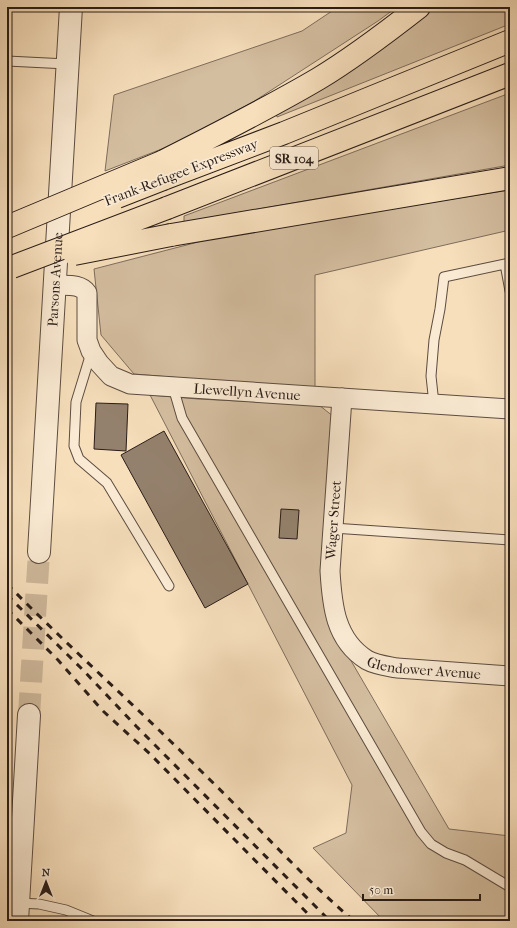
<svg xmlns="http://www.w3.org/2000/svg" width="517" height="928" font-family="'IM FELL French Canon',serif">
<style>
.green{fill:#d4bea0;stroke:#7e6d5c}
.building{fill:#94816d;stroke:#291c17}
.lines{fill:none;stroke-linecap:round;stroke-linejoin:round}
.tertiary-tunnel{stroke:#ceb89b;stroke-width:22;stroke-dasharray:22 11;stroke-linecap:butt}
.service-casing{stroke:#5c4d40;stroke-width:11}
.minor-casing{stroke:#5c4d40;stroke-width:21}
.tertiary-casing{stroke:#5c4d40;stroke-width:24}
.motorway-casing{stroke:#291c17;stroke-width:24}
.service{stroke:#faead3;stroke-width:9}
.minor{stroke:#faead3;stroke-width:19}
.tertiary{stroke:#faead3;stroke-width:22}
.motorway{stroke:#f7dfbc;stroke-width:22}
.rail{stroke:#291c17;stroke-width:3;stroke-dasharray:7 7;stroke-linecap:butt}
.motorway-bridge-casing{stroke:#291c17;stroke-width:24;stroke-linecap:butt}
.motorway-bridge{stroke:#f7dfbc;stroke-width:22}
.labels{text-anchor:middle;stroke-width:3.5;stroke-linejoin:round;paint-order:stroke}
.shield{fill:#faead3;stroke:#685a4f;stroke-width:1}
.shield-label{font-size:13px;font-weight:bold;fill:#291c17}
.street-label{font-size:14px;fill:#291c17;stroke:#faead3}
</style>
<rect width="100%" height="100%" fill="#f7dfbc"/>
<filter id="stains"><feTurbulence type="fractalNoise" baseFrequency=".005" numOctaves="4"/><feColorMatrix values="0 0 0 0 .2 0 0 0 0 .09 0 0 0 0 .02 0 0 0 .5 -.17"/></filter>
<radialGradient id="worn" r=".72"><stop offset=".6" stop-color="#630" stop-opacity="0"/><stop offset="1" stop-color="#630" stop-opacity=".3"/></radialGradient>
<path class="green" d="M338 7H397L378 21 253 102 172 145 105 171 114 95 302 31Z
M432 7H510V24L277 117 275 110 417 18Z
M510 93V165L184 222V216Z
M510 190V230L315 275V389L134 374 101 335 94 269 229 234Z
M150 395 198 399 319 405 334 417 329 623 449 829 510 836V921H384L313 848 346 833 352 785Z"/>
<path class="building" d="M96 403 128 404 126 451 94 449Z
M164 431 248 584 205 608 121 455Z
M281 509 299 510 297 539 279 538Z"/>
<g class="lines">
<path class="tertiary-tunnel" d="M29 715 39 552"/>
<g class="service-casing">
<path id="service" d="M7 61 67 64
M505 264 510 291
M91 353 76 402 74 446 79 459 107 483 169 586
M173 387 182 418 421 832 431 844 446 853 465 860 510 887
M434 404 431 376 434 340 440 309 444 277 510 263
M333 528 510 540
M18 903 39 904 66 910 93 921"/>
</g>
<g class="minor-casing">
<g id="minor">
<path id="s1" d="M55 285C66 286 80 283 87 293V340L91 351 99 363 111 376 130 384 510 409"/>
<path id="s2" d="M342 398 330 571C332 605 335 640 367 660 376 665 387 666 397 668L510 676"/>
</g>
</g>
<g class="tertiary-casing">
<g id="tertiary">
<path id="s3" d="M39 552 71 7"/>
<path d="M17 921 29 715"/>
</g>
</g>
<g class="motorway-casing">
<path id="motorway" d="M162 162C215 135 267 109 318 79 353 58 387 32 419 7
M163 179 284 133 510 41
M167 208 510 74
M171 235 510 178"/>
</g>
<use href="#service" class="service"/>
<use href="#minor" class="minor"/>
<use href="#tertiary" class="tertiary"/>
<use href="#motorway" class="motorway"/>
<path class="rail" d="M7 584C71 649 140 710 205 775 255 823 301 876 354 921
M7 595 82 669 136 726 330 921
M7 609 58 660 103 711 150 754 315 921"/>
<g class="motorway-bridge-casing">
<path id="motorway-bridge" d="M117 197 163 179
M7 227 162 162
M74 254 171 235
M12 267 167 208"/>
</g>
<use href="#motorway-bridge" class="motorway-bridge"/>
</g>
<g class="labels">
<rect class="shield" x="270" y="147" width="48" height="22" rx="3"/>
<g class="shield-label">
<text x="294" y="163">SR 104</text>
</g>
<g class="street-label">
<text transform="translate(181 172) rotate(-21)" y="5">Frank-Refugee Expressway</text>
<text dy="5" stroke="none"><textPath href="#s3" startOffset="273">Parsons Avenue</textPath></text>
<text dy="5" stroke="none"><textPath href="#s1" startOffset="263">Llewellyn Avenue</textPath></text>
<text transform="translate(333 520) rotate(-86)" y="5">Wager Street</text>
<text dy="5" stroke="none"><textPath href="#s2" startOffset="332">Glendower Avenue</textPath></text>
</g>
</g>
<rect width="517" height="928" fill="none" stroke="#f7dfbc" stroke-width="24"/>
<rect x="8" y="8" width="501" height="912" fill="none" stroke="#291c17" stroke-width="2"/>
<rect x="12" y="12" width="493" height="904" fill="none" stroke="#291c17"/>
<g transform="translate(46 882)" stroke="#faead3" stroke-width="3" paint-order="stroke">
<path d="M0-3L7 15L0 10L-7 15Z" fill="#291c17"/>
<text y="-6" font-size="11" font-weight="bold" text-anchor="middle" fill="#291c17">N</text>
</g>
<path d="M363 894v6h117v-6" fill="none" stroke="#291c17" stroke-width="2"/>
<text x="369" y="894" font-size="12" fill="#291c17" stroke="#faead3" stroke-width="3" paint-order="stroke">50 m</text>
<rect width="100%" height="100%" filter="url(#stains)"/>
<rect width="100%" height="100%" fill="url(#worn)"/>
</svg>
